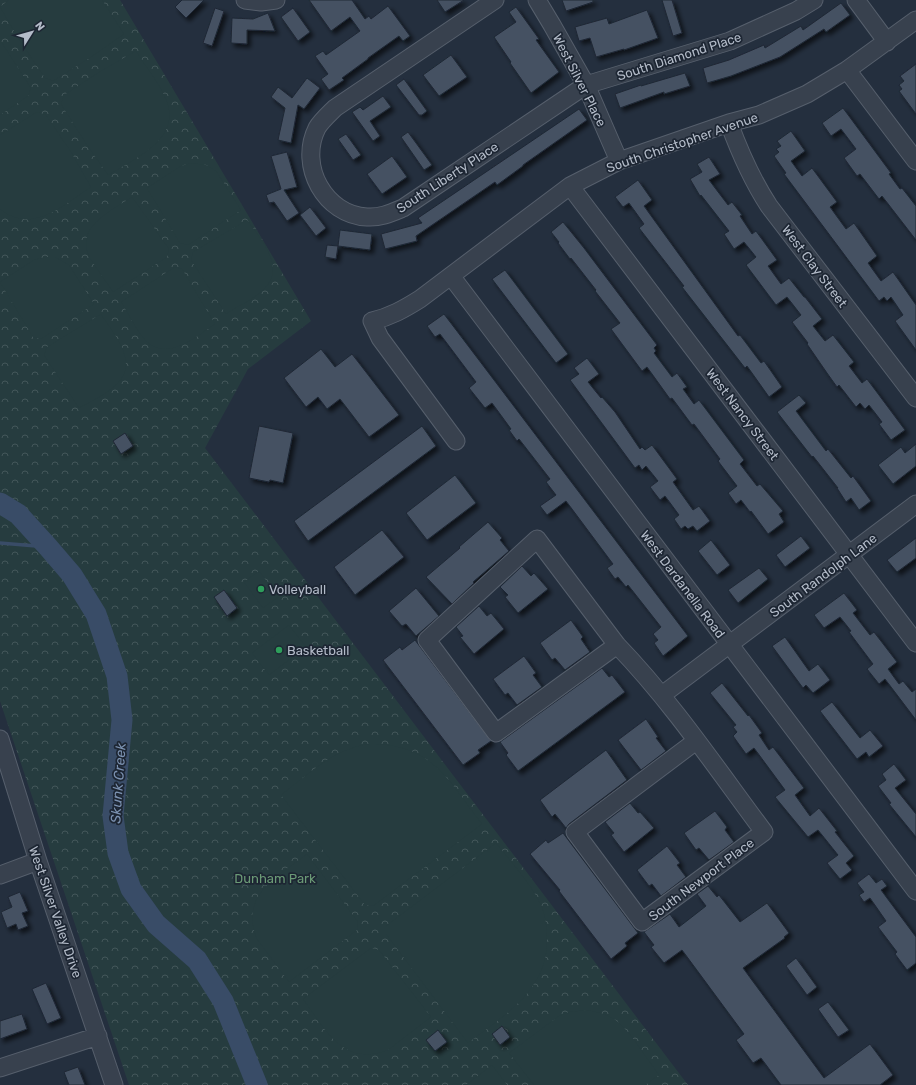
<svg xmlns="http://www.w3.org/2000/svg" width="916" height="1085" font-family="Rubik,sans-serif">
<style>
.forest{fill:url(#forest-crowns)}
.pitch{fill:#263c3f}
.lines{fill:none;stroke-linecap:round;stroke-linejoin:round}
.stream{stroke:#394c67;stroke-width:3.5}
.river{stroke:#394c67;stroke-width:21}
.building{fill:#455162;stroke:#1f2835;filter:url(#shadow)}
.minor-casing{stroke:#565f6c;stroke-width:19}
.minor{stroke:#38414e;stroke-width:17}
.leisure-dot{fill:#2e9e5b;stroke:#1d2633;stroke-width:1.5}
.labels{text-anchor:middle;stroke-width:3.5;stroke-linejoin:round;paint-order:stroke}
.street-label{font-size:13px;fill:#b4bcc9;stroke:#1d2633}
.poi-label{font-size:13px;fill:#b4bcc9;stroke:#1d2633;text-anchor:start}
.park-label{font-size:13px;fill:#6b9a76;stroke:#1d2633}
.water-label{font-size:14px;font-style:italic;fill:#7c92b1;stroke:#1d2633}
</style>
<defs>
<pattern id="forest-crowns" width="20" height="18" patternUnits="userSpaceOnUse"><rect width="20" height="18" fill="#263c3f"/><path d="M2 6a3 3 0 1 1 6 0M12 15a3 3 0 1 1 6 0" fill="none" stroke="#435659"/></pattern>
<filter id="shadow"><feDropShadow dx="3.5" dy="3.5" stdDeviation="2" flood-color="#0009"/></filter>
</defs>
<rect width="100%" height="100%" fill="#242f3e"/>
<path class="forest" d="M0 0H120L311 321 248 369 205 448 688 1085H129L0 701Z"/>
<path class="pitch" d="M9 0H102L124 34 91 57 53 81 45 78 20 41 0 7Z
M0 40 31 88 28 96 0 115Z
M136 51C145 66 157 80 164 95 186 137 136 158 108 175L85 142 61 104 64 95 101 71Z
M37 112 46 115 71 152 91 187C63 205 33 235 0 209V135Z
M191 163 206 165 216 171 241 210 188 245 180 243 147 188 181 166Z
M132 197 169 249 167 257 113 292C106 281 97 270 90 258 74 227 111 211 132 197Z
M247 220C260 238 286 266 265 288 255 299 238 306 226 314L191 260 193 252Z
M45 257H55L69 265 94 304 41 339 33 337 0 282 34 260Z
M175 267 182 269 215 324C197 336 168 362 146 341 136 330 129 314 121 302Z
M101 314C113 333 139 361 118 383 108 393 92 401 79 408L44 355 47 347Z
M259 571 278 597 263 608 244 582Z
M289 625 306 647 269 675 252 653Z
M369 744C433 744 447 779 482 824L373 906 365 905 281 795C309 774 333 749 369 744Z
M496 843C511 862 530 882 541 905 546 917 547 929 547 941 547 991 503 1016 468 1043L386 934V926Z
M307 854 358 922 357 930 289 982 257 939C239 895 277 877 307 854Z
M371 948 379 950 431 1017 388 1050C343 1067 326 1030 303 999Z
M587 1010C597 1012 605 1014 614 1019 630 1030 647 1059 659 1075L645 1085H534L509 1053 559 1016 569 1012Z
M492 1065 507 1085H466Z"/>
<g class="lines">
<path class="stream" d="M0 543 48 547"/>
<path class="river" d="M0 503 18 514 48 547 72 575 96 614 117 676 122 720 113 816 118 853 131 889 156 924 197 960 223 1001 257 1085"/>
</g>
<path class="building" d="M182 0H204L186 18 175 7Z
M309 0H352L365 19 369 16 371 19 388 6 410 36 403 41 399 36 368 58V59L342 78 344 80 329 90 321 79 328 74 315 56 323 51 326 55 360 31 350 17 331 31Z
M437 0H464L445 12Z
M562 0H593V2L566 11Z
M662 0H672L682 33 673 36Z
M841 3 850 15 826 32 824 29 780 57 731 76 707 83 703 68 729 60 764 45 765 48 801 26 803 30Z
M516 7 539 39 536 40 559 72 531 93 510 63 511 62 494 37 516 22 509 12Z
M215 8 224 11 212 46 203 43Z
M293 8 310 32 298 41 281 17Z
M647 10 658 38 624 50V49L596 57 590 38 579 41 575 27 607 18 609 24Z
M268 13 275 31 247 30V44L231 43 232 18 253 19Z
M451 55 467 77 439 96 423 75Z
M916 64V114L899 91 902 89 899 85 904 81 900 76Z
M685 73 690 86 664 94V92L620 108 615 94 641 85V86Z
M307 78 320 88 304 109 298 105 291 143 278 140 285 108 271 97 278 87 292 98Z
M404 79 427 111 422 115H419L396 85Z
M383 96 391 107 370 121 380 136 373 141 352 112 360 107 363 110Z
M843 108 891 173 889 174 900 189 902 188 916 206V240L882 196 879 199 860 174 857 176 844 158 856 149 841 129 831 136 822 123Z
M579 109 587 120 523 165V166L497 185 495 182 416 236 417 241 385 249 381 234 422 223 418 218Z
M791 131 805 151 791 161 802 176 812 168 837 202 830 207 846 229 854 223 877 256 868 263 881 281 893 272 916 305V350L895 321 903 315 891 297 887 301 884 297 879 301 784 174 786 173 774 156 779 152 776 149 781 146 777 141Z
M408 132 432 165 424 170 401 137Z
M346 134 361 155 353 160 338 139Z
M287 152 297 187 284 190 299 213 287 221 274 202 269 203 266 195 281 189 271 156Z
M392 156 407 177 382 194 367 174Z
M709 157 720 174 709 180 728 205 732 202 742 215 740 216 752 234 756 231 777 260 768 266 781 284 789 278 804 297H805L822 319 813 326 825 341 833 335 854 362 849 366 862 383 867 379 905 430 891 440 879 424 882 422 869 405 865 409 860 403 856 407 839 385 837 387 827 373 807 344 808 343 792 322 801 315 787 297 776 305 746 265 756 257 744 242 734 249 724 234 729 231 701 195 700 196 690 179 702 172 697 164Z
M638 180 652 200 644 206 738 336 740 335 761 363 764 361 782 387 769 397 747 366 745 368 682 287 684 286 639 228 644 224 629 203 623 207 615 197Z
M310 207 326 228 316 236 300 215Z
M563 222 584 248 657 345 654 348 656 351 654 353 672 377 677 373 687 387 683 389 694 404 699 400 744 460 740 464 757 486 760 484 783 511 779 514 784 522 768 534 751 511 750 512 741 500 736 504 728 493 737 486 718 461 720 459 694 424 692 425 672 398 670 399 647 367 642 371 611 329 620 323 595 291 596 290 571 258 570 259 558 243 559 242 551 232Z
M340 230 372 234 370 250 338 246Z
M327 245 338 246 336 259 325 257Z
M505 270 568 354 556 363 492 279Z
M444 314 688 636 663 656 654 643 658 640 653 634 661 627 628 585 626 587 618 577 615 579 607 568 613 564 566 501 547 515 540 506 556 495 546 482 550 479 519 439 517 441 509 430 511 429 492 403 485 408 469 388 476 382 440 334 435 337 427 326Z
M321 349 335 367 352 354 399 415 369 437 340 399 327 409 318 397 306 407 284 378Z
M587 358 599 374 588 382 601 398 602 397 615 412 640 449 642 447 645 450 652 445 677 479 673 482 693 510 699 506 710 521 697 531 693 526 688 529 685 526 681 529 674 519 679 515 665 496 660 500 650 487 658 481 646 466 642 470 639 465 635 468 570 380 579 374 574 368Z
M799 395 806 403 796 411 826 451 828 449 851 478 853 476 871 501 859 510 851 498 846 502 837 488H838L813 456 812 457 777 412Z
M259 426 293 433 283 483 270 480 269 482 249 478Z
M422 426 436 446 308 541 294 521Z
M125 433 133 446 121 454 113 441Z
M916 444V466L893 484 878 465 901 447 905 453Z
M455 475 476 503 427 540 406 513Z
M488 522 502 538 500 540 509 551 473 582 474 583 452 604 426 577 460 548 459 547Z
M382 530 404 557 355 595 334 567Z
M801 536 810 548 785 567 776 555Z
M916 538V558L897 572 887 560Z
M711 540 730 565 717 575 698 551Z
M522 566 531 576 534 573 548 589 518 613 505 597 508 595 500 587Z
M759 568 768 579 738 603 728 590Z
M416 588 439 616 416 636 406 624 402 626 389 611Z
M224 590 237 608 227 616 214 597Z
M844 593 857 610 853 613 870 635 874 632 897 662 888 669 899 684 903 681 912 692 916 689V720L885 679 879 684 867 669 873 664 849 632 851 631 840 617 824 628 814 615Z
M479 606 487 616 491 613 504 629 474 654 460 637 463 636 456 627Z
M571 620 583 637 581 639 590 652 565 670 555 658 552 660 540 643Z
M785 637 809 671 818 664 830 680 813 693 806 685 803 688 772 646Z
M415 640 491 741 478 750 480 753 463 765 383 660 400 647 402 650Z
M524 656 536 673 533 675 542 687 517 705 508 693 505 695 493 679Z
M602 668 609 677 612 675 625 692 518 771 506 755 508 753 500 742Z
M722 683 748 716 749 715 762 733 759 735 769 750 773 747 804 788 795 795 810 816 819 808 837 831 835 832 854 856 846 863 852 870 840 879 827 863 838 855 818 830 808 837 775 797 785 790 754 748 746 754 733 736 737 732 733 727 736 725 710 693Z
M832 702 860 738 870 730 883 746 869 757 866 752 857 759 820 711Z
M646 719 658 737 656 738 666 751 641 770 618 740Z
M606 750 627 780 569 824 566 828 555 814 552 817 540 800Z
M894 764 906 780 895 788 916 814V837L889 804 891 803 878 786 886 780 882 774Z
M630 803 638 813 640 812 654 828 624 852 611 835 614 833 605 822Z
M715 811 727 827 725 830 734 842 709 860 699 848 696 850 684 833Z
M563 833 638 933 625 943 627 946 611 959 559 891 560 890 530 854 546 840 548 843Z
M667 846 680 863 677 865 686 877 661 896 652 884 649 886 637 870Z
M869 874 876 883 882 879 887 886 881 890 916 937V963L907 970 895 954 897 952 878 927 886 921 870 898 864 902 859 895 864 892 857 883Z
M708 886 717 897 719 895 740 922 767 903 789 933 784 937 785 938 743 968 824 1078 870 1044 893 1075 880 1085H781L761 1058 753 1063 736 1040 744 1034 682 950 664 963 651 947 654 945 644 932 670 914 679 927 706 906 697 894Z
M20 892 28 911 22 913 28 926 18 930 16 924 7 928 1 912 12 907 8 897Z
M796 958 817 987 807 995 786 966Z
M46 983 61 1018 47 1024 32 989Z
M828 1002 849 1030 838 1037 818 1009Z
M22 1014 27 1029 0 1039V1021Z
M502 1026 510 1037 500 1045 492 1034Z
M438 1030 447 1042 435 1051 426 1040Z
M78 1067 85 1085H69L64 1072Z"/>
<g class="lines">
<g class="minor-casing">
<path id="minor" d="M245 0 261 2 276 0
M495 0 335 108C329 114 321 121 317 128 298 166 325 215 367 217 380 218 391 213 403 208L586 85 730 41 796 11 814 0
M537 0 552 25 586 85 619 161
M856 0 887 42
M847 70 916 161
M729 123C740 153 752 180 769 206L916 398
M570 186 916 643
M451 276 916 891
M456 441 380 338 372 321C390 317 404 309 420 299L570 186 619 161 729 123 759 115 807 94 847 70 916 20
M537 539 617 645 496 733 427 640Z
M617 645C672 702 717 769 764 832L642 922 575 832 696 741
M662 695 916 504
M0 739 38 861 114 1085
M0 875 38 861
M0 1068 98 1036"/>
</g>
<use href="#minor" class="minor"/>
</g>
<g class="leisure-dot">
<circle cx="261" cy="589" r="4"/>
<circle cx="279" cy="650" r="4"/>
</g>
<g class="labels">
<g class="street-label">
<text transform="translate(679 56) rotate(-18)" y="5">South Diamond Place</text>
<text transform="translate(580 80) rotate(63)" y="5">West Silver Place</text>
<text transform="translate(682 142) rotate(-19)" y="5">South Christopher Avenue</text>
<text transform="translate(447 177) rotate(-33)" y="5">South Liberty Place</text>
<text transform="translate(815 266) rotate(53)" y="5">West Clay Street</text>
<text transform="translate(743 414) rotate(53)" y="5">West Nancy Street</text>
<text transform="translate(823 575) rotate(-37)" y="5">South Randolph Lane</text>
<text transform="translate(683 584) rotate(53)" y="5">West Dardanella Road</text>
<text transform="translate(701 879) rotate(-37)" y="5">South Newport Place</text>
<text transform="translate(56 912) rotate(71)" y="5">West Silver Valley Drive</text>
</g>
<g class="poi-label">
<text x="269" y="594">Volleyball</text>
<text x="287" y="655">Basketball</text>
</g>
<g class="park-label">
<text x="275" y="883">Dunham Park</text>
</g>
<g class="water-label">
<text transform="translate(118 783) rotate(-86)" y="5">Skunk Creek</text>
</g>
</g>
<g transform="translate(32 32) rotate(53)" stroke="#1d2633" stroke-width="3" paint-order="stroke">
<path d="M0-3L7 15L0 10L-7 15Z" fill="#b4bcc9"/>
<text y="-6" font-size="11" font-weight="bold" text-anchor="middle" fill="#b4bcc9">N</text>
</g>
</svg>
